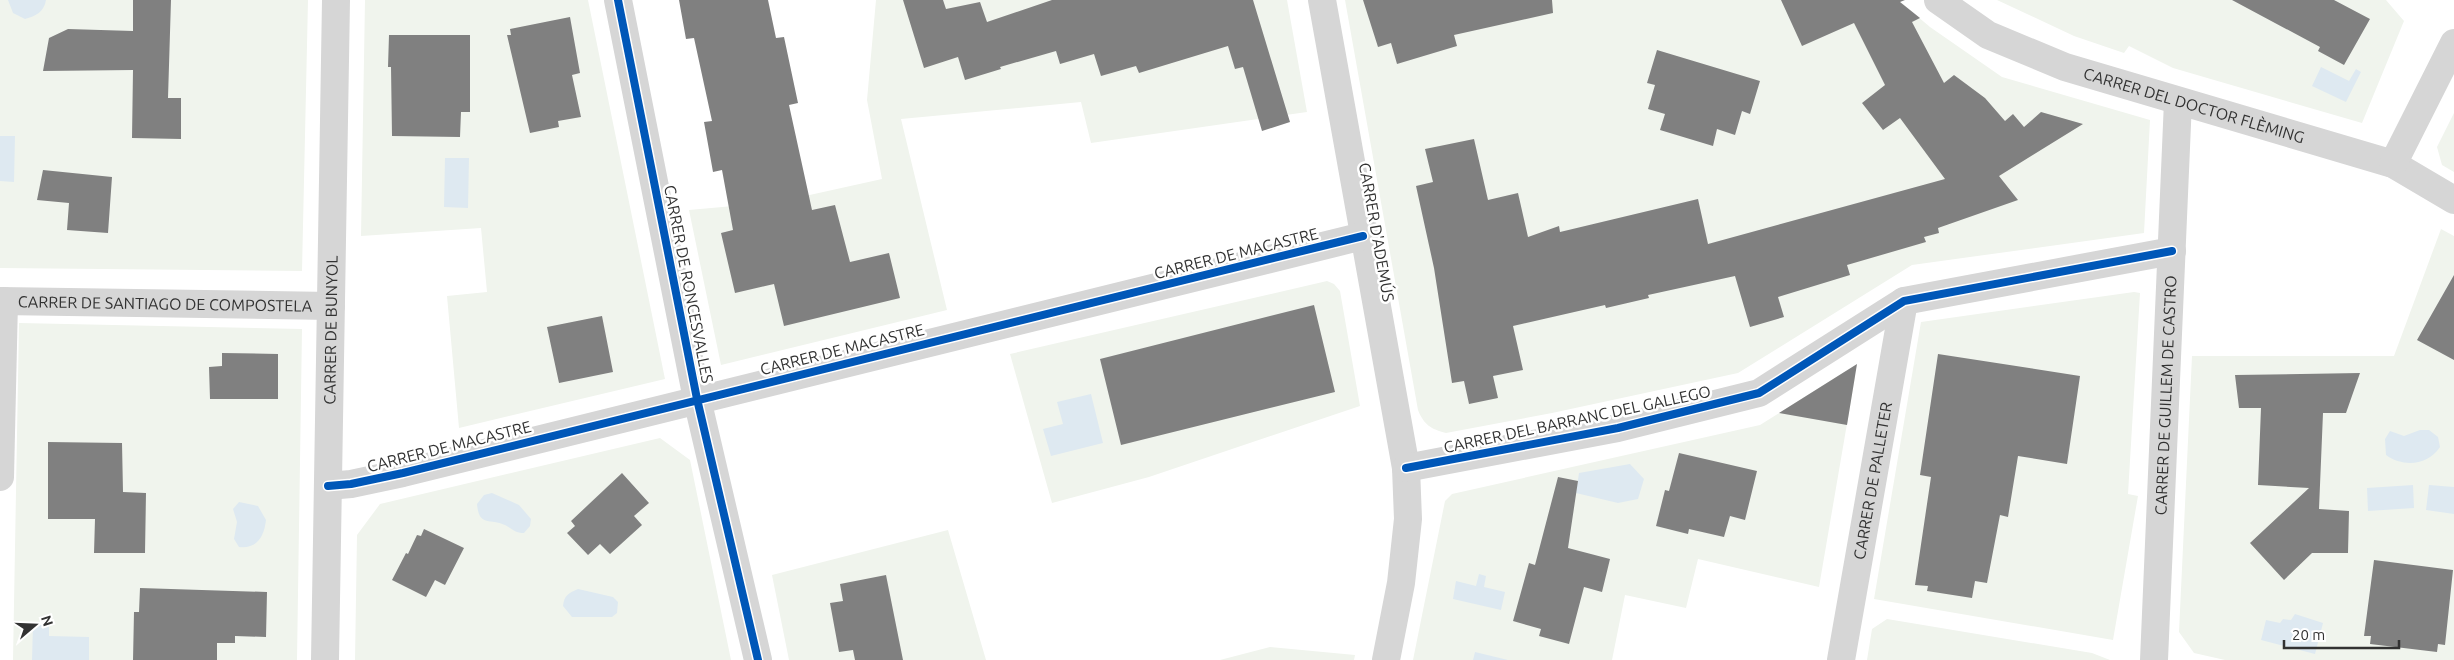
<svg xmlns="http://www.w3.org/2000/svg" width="2454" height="660" font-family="Ubuntu,sans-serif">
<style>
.green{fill:#f0f4ed}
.water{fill:#dee9f1}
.building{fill:#808080}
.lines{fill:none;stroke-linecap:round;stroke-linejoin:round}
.minor{stroke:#d6d6d6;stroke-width:28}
.cycleway-casing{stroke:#fff;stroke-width:11}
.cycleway{stroke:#0057b8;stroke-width:8}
.labels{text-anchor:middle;stroke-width:5;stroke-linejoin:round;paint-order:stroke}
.street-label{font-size:16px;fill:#323232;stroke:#fff}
</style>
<rect width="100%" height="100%" fill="#fff"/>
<path class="green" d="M0 0H308L302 271 0 268Z
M365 0H588L665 379 459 428 447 296 487 292 481 228 361 236Z
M876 0H1287L1307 112 1091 143 1081 102 901 119 947 310 721 365 689 210 778 202 882 179 867 100Z
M1345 0H1898L1930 27 2002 77 2150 120 2144 233 1912 265 1738 373 1552 413 1446 433C1431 429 1424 425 1418 410Z
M1997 0H2386L2404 21 2362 123 2173 68 2129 46 2124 53 2074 36Z
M2454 113V172L2442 165 2437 147Z
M2441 229 2454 236V660H2225L2194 653 2179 632 2192 356H2394Z
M1327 281 1334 284 1340 291 1360 406 1149 477 1052 503 1010 354Z
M2134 292 2140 293 2128 494 2138 496 2113 640 1874 599 1921 322Z
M19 323 302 329 297 660H13Z
M1846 371 1855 377 1819 587 1698 559 1686 608 1625 595 1612 660H1413L1445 501 1452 494 1760 425Z
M660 438 690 460 731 660H355L357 535 380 504Z
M948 530 986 660H789L772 575Z
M1887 619 2092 653 2110 660H1867L1872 629Z
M1270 647 1355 655 1354 660H1220Z"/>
<path class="water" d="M8 0H46C44 12 36 16 25 19L13 13Z
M2321 67 2349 81 2356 69 2361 72 2346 102 2312 86Z
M0 136H15L14 182 0 181Z
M445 158H469L468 208 444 207Z
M1091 394 1103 443 1051 456 1043 429 1063 424 1057 402Z
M2420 430H2429L2438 437 2440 447C2428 465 2404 468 2386 455L2385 439 2390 431 2404 436Z
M1630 464 1644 479 1638 499 1618 503 1576 493 1579 473Z
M2413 485 2414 508 2368 511 2367 488Z
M2429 485 2454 487V514L2426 510Z
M492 493 519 505 531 519 530 526 524 533C515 533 513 529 505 525 489 518 479 527 477 504L484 495Z
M239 502 258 506 266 520C264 537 257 549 239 547L234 539 237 522 233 509Z
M1479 574 1486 576 1484 587 1505 592 1501 610 1453 599 1456 581 1476 586Z
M578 589 613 597 618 602 617 613 612 617H572L563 606C564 595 569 593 578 589Z
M2295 614 2323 623 2315 654 2261 640 2266 620 2280 623 2283 619 2291 620Z
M33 625H49V636L89 637V660H32Z
M1475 652 1508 660H1473Z"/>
<path class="building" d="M133 0H171L168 98H181V139L132 138 133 70 43 71 49 38 68 29 133 31Z
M679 0H768L776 38 784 37 798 103 789 105 812 210 835 205 850 262 889 253 900 298 784 326 774 284 735 293 721 233 733 230 722 170 713 172 704 122 712 121 694 38 686 39Z
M903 0H943L946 9 980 2 987 22 1052 0H1253L1290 122 1262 131 1243 67 1235 69 1228 46 1139 73 1136 66 1101 76 1094 54 1060 64 1056 51 1000 67 1001 69 965 80 958 57 924 68Z
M1363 0H1552L1553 13 1454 35 1457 46 1397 64 1391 43 1378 47Z
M1781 0H1905L1900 2 1920 18 1912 22 1944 83 1954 75 1985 98 2005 121 2013 114 2024 127 2041 112 2083 124 1999 176 2018 200 1938 228 1939 233 1924 237 1926 242 1847 265 1850 275 1778 297 1784 317 1750 327 1735 276 1648 295 1649 298 1606 308 1605 305 1513 326 1523 370 1493 376 1498 398 1469 404 1464 381 1452 383 1434 268 1416 186 1433 182 1425 149 1474 139 1488 200 1518 193 1528 237 1559 226 1560 232 1698 199 1708 244 1945 179 1900 118 1883 130 1862 103 1885 85 1854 23 1802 46Z
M2232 0H2334L2370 19 2344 65 2318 51 2320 47Z
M570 17 580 73 572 75 581 117 558 121 559 127 530 133 507 35H511L510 29Z
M389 35H470V112H461L460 137 392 136 391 67H388Z
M1657 50 1760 81 1750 114 1742 111 1735 135 1717 129 1713 146 1660 130 1665 114 1648 109 1655 85 1647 83Z
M43 170 112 177 108 233 67 230 69 203 37 200Z
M2454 275V360L2417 340Z
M1314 305 1335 392 1121 445 1100 359Z
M602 316 613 372 559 383 547 327Z
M222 353 278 354V399H210L209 367 222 366Z
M1938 354 2080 376 2067 464 2018 456 2008 517 2000 515 1987 583 1975 581 1972 598 1927 591 1928 586 1915 585 1931 477 1920 475Z
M1857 364 1847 425 1779 413Z
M2360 373 2346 413H2323L2319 509 2349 511 2348 553H2312L2284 580 2250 543 2309 488 2258 485 2261 408H2239L2235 375Z
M48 442 122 443 123 492 146 493 145 553H94L95 519H48Z
M1679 453 1757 471 1745 520 1730 516 1724 537 1689 529 1688 534 1656 526 1665 490 1669 491Z
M622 473 649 503 634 516 642 525 610 554 600 544 588 555 567 533 575 526 571 521Z
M1558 477 1578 481 1568 548 1610 559 1602 592 1584 587 1569 644 1539 636 1541 629 1513 621 1529 563 1535 565Z
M424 529 464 548 445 585 435 580 426 597 392 580 406 553 408 554 417 535 421 536Z
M2374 560 2453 570 2445 645 2438 644 2437 652 2370 644 2371 636H2364Z
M886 575 903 660H855L853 650 839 652 830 603 843 601 840 584Z
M140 588 267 592 266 637 235 636V643H217V660H133L134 612H139Z"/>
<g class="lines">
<g class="minor">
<path d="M618 0 697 399 758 660"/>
<path d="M1322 0 1406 468 1408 519 1401 583 1386 660"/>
<path id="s1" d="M1938 0 1988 35 2065 67 2393 164 2454 200"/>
<path d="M2393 164 2454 43"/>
<path id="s2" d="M0 301 331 306"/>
<path d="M1406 468 1618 428 1759 393 1904 301 2172 251"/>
<path d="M0 477 4 301"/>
<path d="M328 486 351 484 403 473 1363 236"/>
<path id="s3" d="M325 660 336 0"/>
<path id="s4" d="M1841 660 1904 301"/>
<path id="s5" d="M2154 660 2178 101"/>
</g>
<g class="cycleway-casing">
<path id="cycleway" d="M618 0 697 399 758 660
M1406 468 1618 428 1759 393 1904 301 2172 251
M328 486 351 484 403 473 1363 236"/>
</g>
<use href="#cycleway" class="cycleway"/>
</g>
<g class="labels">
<g class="street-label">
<text dy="6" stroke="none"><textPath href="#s1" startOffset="279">CARRER DEL DOCTOR FLÈMING</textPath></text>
<text transform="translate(1377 232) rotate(80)" y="6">CARRER D'ADEMÚS</text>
<text transform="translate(1236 253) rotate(-14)" y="6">CARRER DE MACASTRE</text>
<text transform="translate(689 284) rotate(79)" y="6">CARRER DE RONCESVALLES</text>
<text dy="6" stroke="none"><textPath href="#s2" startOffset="165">CARRER DE SANTIAGO DE COMPOSTELA</textPath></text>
<text dy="6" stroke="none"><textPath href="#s3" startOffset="330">CARRER DE BUNYOL</textPath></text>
<text transform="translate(842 349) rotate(-14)" y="6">CARRER DE MACASTRE</text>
<text dy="6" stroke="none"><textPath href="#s5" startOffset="265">CARRER DE GUILLEM DE CASTRO</textPath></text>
<text transform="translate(1577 419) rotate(-12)" y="6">CARRER DEL BARRANC DEL GALLEGO</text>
<text transform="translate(449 446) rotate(-14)" y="6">CARRER DE MACASTRE</text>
<text dy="6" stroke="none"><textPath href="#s4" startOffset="182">CARRER DE PALLETER</textPath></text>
</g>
</g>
<g transform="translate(35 625) rotate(71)" stroke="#ffffff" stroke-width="4" paint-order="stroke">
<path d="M0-4L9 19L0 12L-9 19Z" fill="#323232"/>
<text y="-8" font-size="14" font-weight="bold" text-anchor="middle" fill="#323232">N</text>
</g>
<path d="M2284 640v8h115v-8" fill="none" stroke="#323232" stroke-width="2.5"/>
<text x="2292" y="640" font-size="15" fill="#323232" stroke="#ffffff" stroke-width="4" paint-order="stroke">20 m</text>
</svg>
